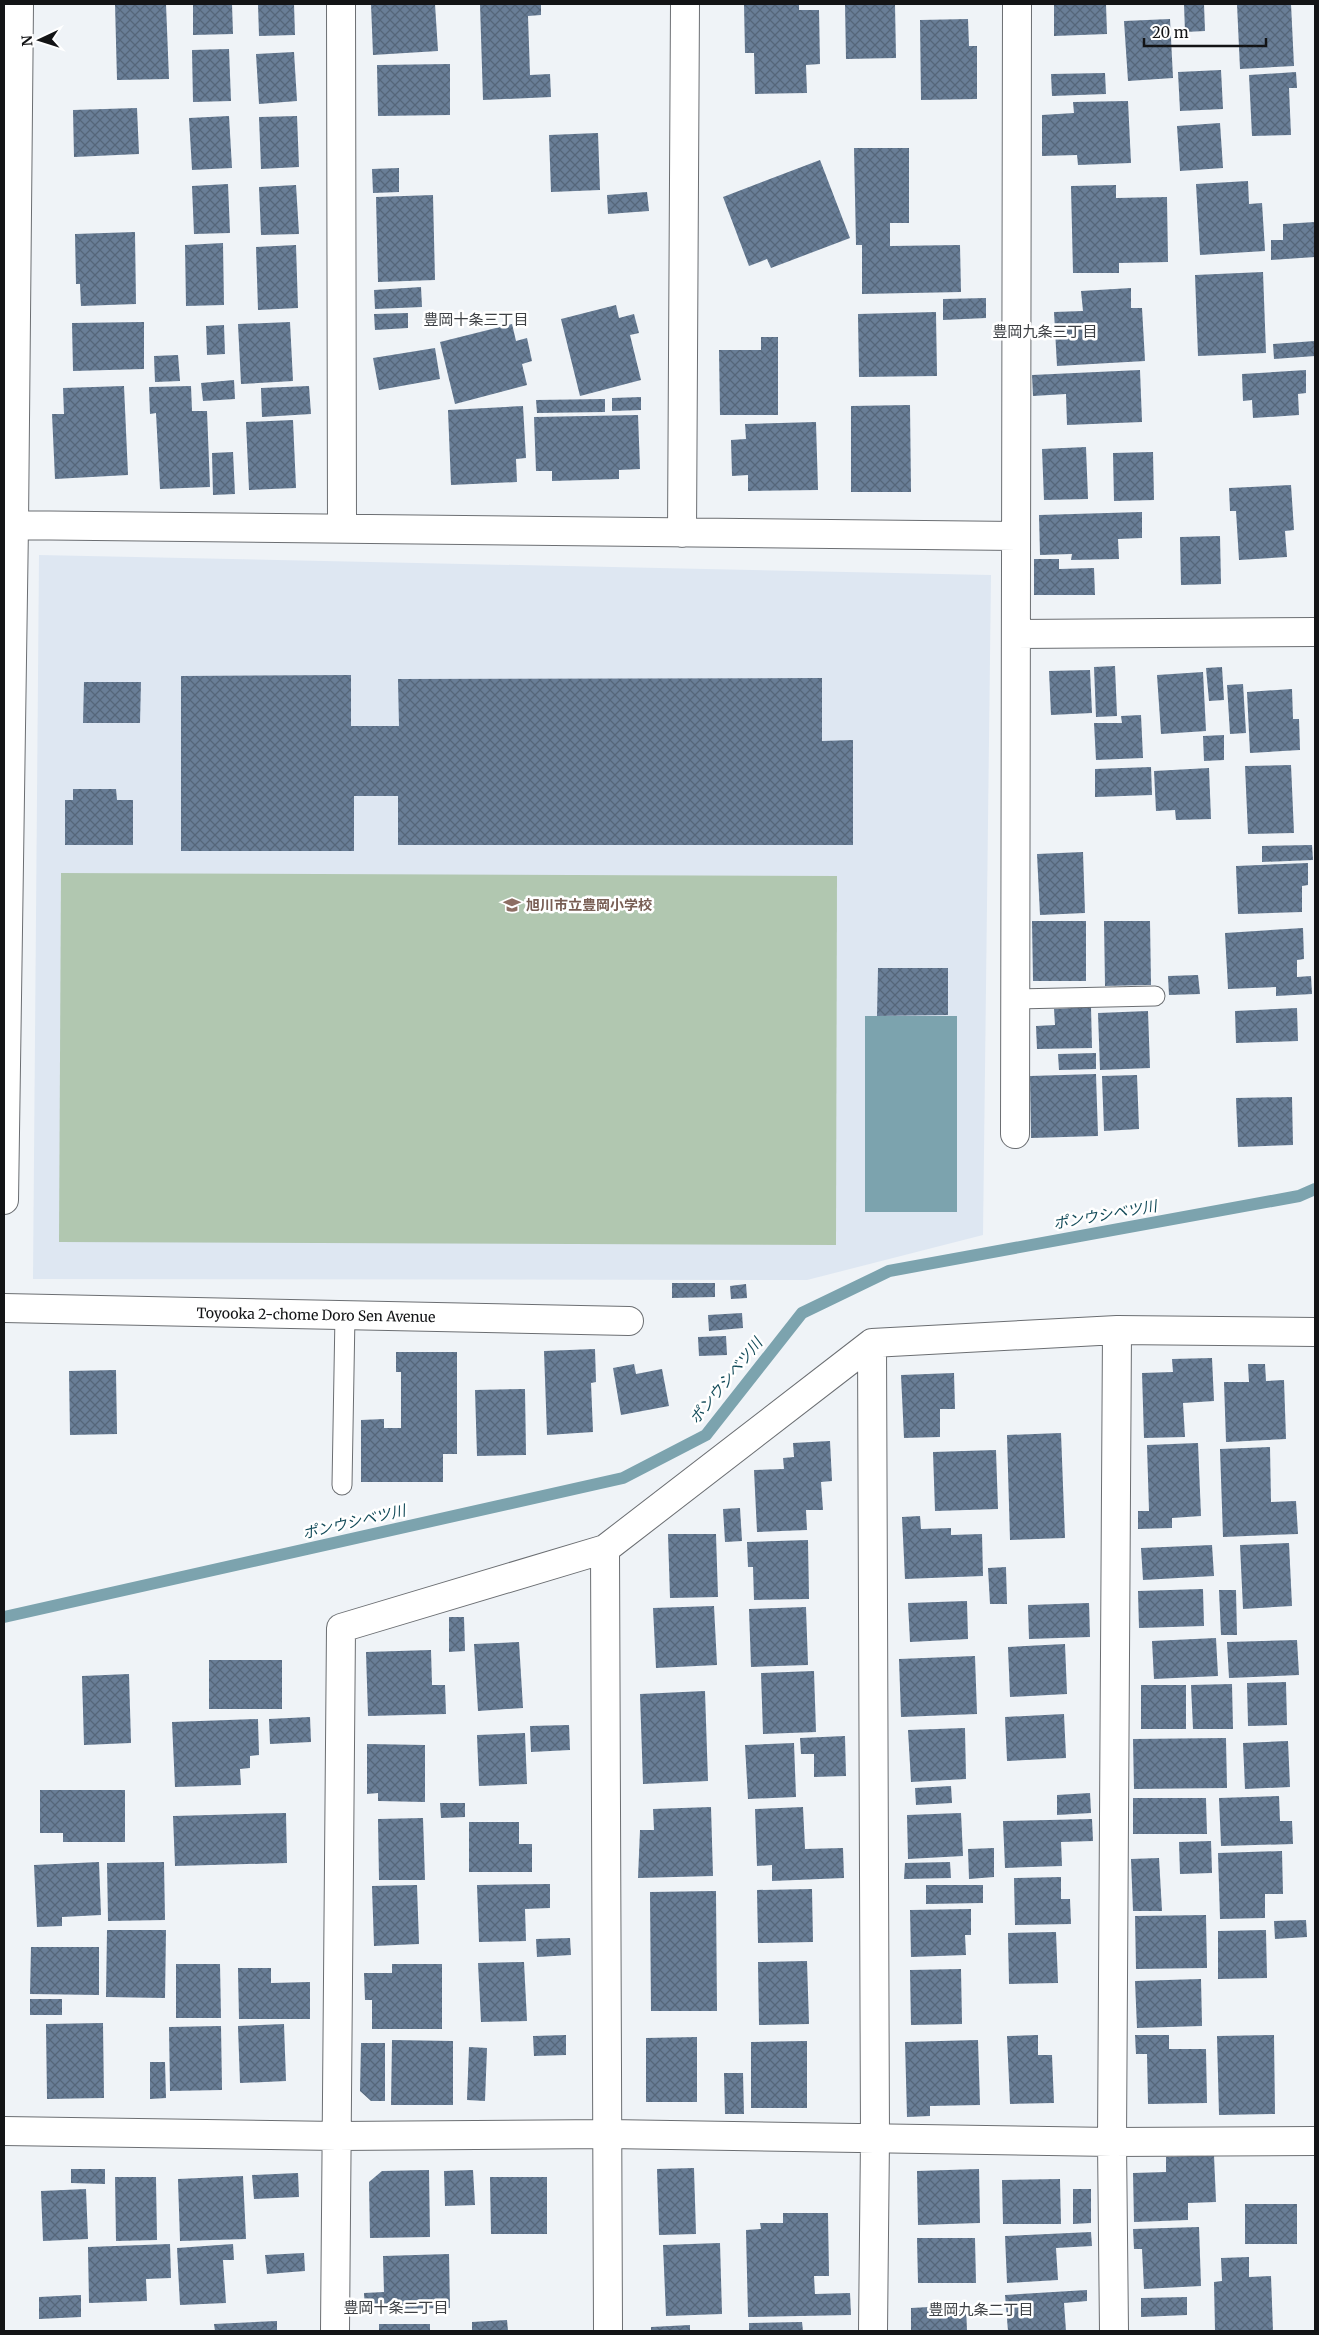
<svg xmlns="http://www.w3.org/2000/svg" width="1319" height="2335" font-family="Merriweather,'Noto Sans JP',serif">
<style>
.built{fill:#dee7f2}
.garden{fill:#b1c7b0}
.water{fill:#7ca3ae}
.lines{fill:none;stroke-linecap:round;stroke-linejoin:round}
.stream{stroke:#7ca3ae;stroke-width:12}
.building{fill:url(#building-cross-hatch)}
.service-casing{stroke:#6b6e72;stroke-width:21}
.minor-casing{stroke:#6b6e72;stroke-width:30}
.service{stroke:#fff;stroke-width:19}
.minor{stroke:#fff;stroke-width:28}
.labels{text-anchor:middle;stroke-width:5;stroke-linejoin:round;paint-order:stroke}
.education-label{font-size:14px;font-weight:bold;fill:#785e54;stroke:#fff;text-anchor:start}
.street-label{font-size:14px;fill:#131416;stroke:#fff}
.neighbourhood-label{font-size:15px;fill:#3d4044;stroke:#fff}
.water-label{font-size:15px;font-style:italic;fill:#144c5a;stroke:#fff}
</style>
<defs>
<pattern id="building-cross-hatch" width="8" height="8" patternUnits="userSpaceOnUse" patternTransform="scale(1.25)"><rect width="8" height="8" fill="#697e97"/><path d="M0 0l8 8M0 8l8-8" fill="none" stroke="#55667a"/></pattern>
</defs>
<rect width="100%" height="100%" fill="#eff3f7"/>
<path class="built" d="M39 555 991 575 983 1235 807 1280 33 1279Z"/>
<path class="garden" d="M61 873 837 876 836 1245 59 1242Z"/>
<path class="water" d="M865 1016H957V1212H865Z"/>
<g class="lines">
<path class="stream" d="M4 1617 623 1478 706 1435 802 1313 889 1271 1299 1196 1315 1189"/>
</g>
<path class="building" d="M115 4H166L169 79 117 80Z
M193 4H232L233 34 193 35Z
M258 4H294L295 35 259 36Z
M371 4H435L438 51 373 55Z
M480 4H541V15L528 16 530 75 550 74 551 97 483 100Z
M744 4H799V10H819L820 64 806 65 807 93 755 94 754 53H745Z
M845 4H895L896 58 846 59Z
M1054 4H1106L1107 34 1054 36Z
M1184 4H1204L1205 31 1185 32Z
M1237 4H1291L1294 66 1240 69Z
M968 19 969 46H977V99L921 100 920 20Z
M1170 19 1173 78 1128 81 1124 21Z
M229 49 231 101 193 102 192 50Z
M294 52 297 101 259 104 256 54Z
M450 64V115L378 116 377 65Z
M1221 70 1223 109 1180 111 1178 72Z
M1296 72 1297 88H1289L1291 135 1252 136 1249 75Z
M1105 73 1106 94 1052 96 1051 74Z
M1128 101 1131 163 1078 165 1077 155 1042 156V115L1074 113 1073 102Z
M137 108 139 154 74 157 73 110Z
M229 116 232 168 192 170 189 118Z
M297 116 299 167 261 169 259 117Z
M1220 123 1223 168 1180 171 1177 126Z
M598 133 600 190 551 192 549 135Z
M854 148H909V223H890V246L960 245 961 292 862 294V245H856Z
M820 160 850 238 771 268 767 259 749 266 723 197Z
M399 168V192L373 193 372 169Z
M1248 181 1249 204 1262 203 1265 251 1200 255 1196 184Z
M228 184 230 233 194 234 192 186Z
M296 185 299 234 261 235 259 187Z
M1116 185V198L1167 197 1168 262 1119 263V273H1073L1071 186Z
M647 192 649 211 608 214 607 195Z
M433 195 435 280 378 282 376 197Z
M1315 222V257L1271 260V240H1283V224Z
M135 232 136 304 81 306 80 284H76L75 234Z
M223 243 224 305 186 306 185 245Z
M296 245 298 308 258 310 256 247Z
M1263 272 1266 353 1198 356 1195 275Z
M421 287 422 307 375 309 374 290Z
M1131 288V308H1142L1145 361 1057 366 1054 312 1083 311 1081 291Z
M986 298V318L943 320V299Z
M616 305 619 318 634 314 639 333 630 335 641 380 580 396 561 319Z
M936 312 937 376 859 377 858 314Z
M408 313V328L375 330 374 314Z
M144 322V369L73 371 72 323Z
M290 322 293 381 241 384 238 324Z
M512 324 516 341 527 338 532 361 522 364 527 385 455 404 440 342Z
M224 325 225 354 207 355 206 326Z
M761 337H778V415H720L719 350H761Z
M1315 341V356L1274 359 1273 344Z
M435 348 440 379 379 390 373 358Z
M178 355 180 381 155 382 154 356Z
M1140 370 1142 422 1067 425 1066 394 1033 396 1032 375Z
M1306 370V393L1298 394 1299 415 1253 418 1252 400 1243 401 1242 374Z
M234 380 235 399 203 401 201 383Z
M124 386 128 475 55 479 52 414H64L63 388Z
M191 386 192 411H207L210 487 160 489 156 413 150 414 149 387Z
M309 386 311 414 262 417 261 388Z
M641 397V410L612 411V398Z
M605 399V412L537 413 536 400Z
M910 405 911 492H851V406Z
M523 406 526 458 516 459 517 482 451 485 448 410Z
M638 415 640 469 619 470V479L552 481V471H536L534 417Z
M293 420 296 488 249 490 246 422Z
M816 422 818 490 748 491V475L732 476 731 440 746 439 745 424Z
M1086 447 1088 499 1044 500 1042 449Z
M233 452 235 494 213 495 212 453Z
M1153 452 1154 500 1114 501 1113 453Z
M1291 485 1294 530 1285 531 1287 557 1239 560 1236 511H1230L1229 488Z
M1142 512V538L1118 539 1119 559 1071 560 1072 554 1040 555 1039 515Z
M1220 536 1221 584 1181 585 1180 537Z
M1034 559H1059V569L1094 568 1095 595H1034Z
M1115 666 1117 716 1096 717 1094 667Z
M1222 667 1224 700 1209 701 1206 668Z
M1090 670 1092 713 1051 715 1049 671Z
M1203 672 1206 731 1161 734 1157 675Z
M351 675V726H399L398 679 822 678V741L853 740V845H398V796H354V851H181V676Z
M84 682H141L140 723H83Z
M1243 684 1246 733 1230 734 1227 685Z
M1292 689 1293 719H1299L1300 750 1250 753 1247 692Z
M1141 715 1143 758 1096 760 1094 723H1122L1121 716Z
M1224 735V760L1204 761 1203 736Z
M1291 765 1294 833 1248 834 1245 766Z
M1151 767 1152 795 1095 797V769Z
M1209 768 1211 819 1176 820 1175 810 1156 811 1154 771Z
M73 789H116L117 800H133V845H65V800H73Z
M1312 845 1313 860 1262 862V846Z
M1083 852 1085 913 1040 915 1037 854Z
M1308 863V885L1302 886V912L1238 914 1236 866Z
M1032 921H1086V981H1033Z
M1104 921H1150L1151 985 1105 986Z
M1303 928 1304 959 1297 960V977L1311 976 1312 994 1276 996V987L1228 989 1225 933Z
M878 968H948V1015L877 1016Z
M1198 975 1200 994 1169 995 1168 976Z
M1091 1007 1092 1048 1037 1049 1036 1026 1055 1025 1054 1009Z
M1297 1008 1298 1041 1236 1043 1235 1011Z
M1148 1011 1150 1068 1100 1070 1098 1013Z
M1096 1053V1069L1059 1070 1058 1054Z
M1096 1074 1098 1136 1031 1138 1030 1076Z
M1137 1075 1139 1129 1104 1131 1102 1076Z
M1292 1097 1293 1145 1238 1147 1236 1098Z
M672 1283H715V1297L672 1298Z
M746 1284 747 1298 731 1299 730 1286Z
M742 1313 743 1328 709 1331 708 1315Z
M726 1336 727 1355 699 1356 698 1337Z
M595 1349 596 1382 591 1383 593 1432 547 1435 544 1351Z
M396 1352H457V1454H443V1482H361V1420L384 1419V1428H401V1372H396Z
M1212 1358 1214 1401 1183 1403 1185 1437 1144 1438 1142 1373 1173 1372 1172 1359Z
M634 1364 636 1374 662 1369 669 1406 621 1415 613 1368Z
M1248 1364H1265L1266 1381 1284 1380 1286 1439 1226 1442 1224 1382H1249Z
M116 1370 117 1434 70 1435 69 1371Z
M954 1373 955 1409H940V1437L904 1438 901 1375Z
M525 1389 526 1455 477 1456 475 1390Z
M1061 1433 1065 1538 1010 1540 1007 1435Z
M830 1441 832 1481 821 1482 823 1510H806L807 1530 757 1532 754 1470 784 1469 783 1458 794 1457 793 1443Z
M1198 1443 1201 1516 1172 1518V1528L1138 1529V1511H1149L1147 1445Z
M1270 1447 1271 1502 1296 1501 1298 1534 1223 1537 1220 1449Z
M996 1450 998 1509 935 1511 933 1452Z
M740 1508 742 1541 725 1542 723 1509Z
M920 1516 921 1529 951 1528V1535L982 1534 983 1576 905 1579 902 1517Z
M668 1534H716L718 1597 670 1598Z
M808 1540 809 1599 754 1600 753 1567H748L747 1542Z
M1289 1543 1292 1606 1243 1609 1240 1545Z
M1212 1545 1214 1576 1143 1580 1141 1548Z
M1006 1567 1007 1604H990L988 1568Z
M1203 1589 1204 1626 1139 1628 1138 1591Z
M1219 1590H1236L1237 1635H1221Z
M967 1601 968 1639 910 1642 908 1603Z
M1089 1603 1090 1637 1029 1639 1028 1605Z
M714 1606 717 1665 656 1668 653 1608Z
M806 1607 808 1665 751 1667 749 1609Z
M449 1617H464L465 1651 449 1652Z
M1216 1638 1218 1676 1154 1679 1152 1641Z
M1297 1640 1299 1675 1229 1678 1227 1642Z
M519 1642 523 1708 478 1711 474 1644Z
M1065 1644 1067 1694 1010 1697 1008 1647Z
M431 1650 432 1685H445L446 1714 368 1716 366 1652Z
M975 1656 977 1714 901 1717 899 1659Z
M209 1660H282V1709H209Z
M814 1671 816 1732 763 1734 761 1673Z
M129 1674 131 1743 84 1745 82 1676Z
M1286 1682 1287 1725 1248 1726 1247 1683Z
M1232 1684 1233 1729H1193L1191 1685Z
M1141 1685H1186V1729H1141Z
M705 1691 708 1781 643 1784 640 1694Z
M1064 1714 1066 1758 1007 1761 1005 1717Z
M310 1717 311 1742 270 1744 269 1719Z
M258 1719 259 1755 250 1756V1768L240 1769 241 1785 175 1787 172 1722Z
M569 1725 570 1750 531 1752 530 1726Z
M965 1728 966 1779 911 1782 908 1730Z
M525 1733 527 1784 479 1786 477 1735Z
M845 1736 846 1776 814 1777V1754H801L800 1738Z
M1226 1738 1227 1788 1134 1789 1133 1739Z
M1288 1741 1290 1787 1245 1789 1243 1743Z
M794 1743 796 1797 748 1799 745 1745Z
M367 1744 425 1745V1802L378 1801V1793L367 1794Z
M951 1786 952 1803 916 1805 915 1788Z
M40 1790H125V1842H63V1833H40Z
M1090 1793 1091 1813 1057 1815V1795Z
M1279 1796 1280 1821H1292L1293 1844 1221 1846 1219 1798Z
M1133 1798H1206L1207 1834H1133Z
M440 1803H465V1817L441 1818Z
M711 1807 713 1876 638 1878 640 1830H654L653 1809Z
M803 1807 805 1849 843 1848 844 1878 772 1881V1865L757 1866 755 1809Z
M286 1813 287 1863 175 1866 173 1816Z
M961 1813 963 1856 908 1859 907 1815Z
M423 1818 425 1880H379L378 1819Z
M1092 1819 1093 1841 1061 1842 1062 1866 1005 1868 1003 1821Z
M469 1822H519V1844H532V1872H469Z
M1211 1841 1212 1873 1180 1874 1179 1842Z
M994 1848V1877L969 1879 968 1849Z
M1282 1851 1283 1894H1265V1918L1220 1919 1218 1853Z
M1159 1858 1162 1911H1133L1131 1859Z
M99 1862 101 1915 62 1917V1926L37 1927 34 1865Z
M164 1862 165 1920 108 1921 107 1863Z
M950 1862 951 1878 904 1879 905 1863Z
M1061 1877V1899H1070L1071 1924 1015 1925 1014 1878Z
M550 1884V1908L525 1909 526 1941 479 1942 477 1885Z
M417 1885 419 1944 374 1946 372 1886Z
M926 1885H983V1903L926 1904Z
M812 1889 813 1942 758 1943 757 1890Z
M716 1891 717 2011H651L650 1892Z
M971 1909V1935H965L966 1955 911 1957 910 1910Z
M1206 1915 1207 1968 1136 1969 1135 1916Z
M1306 1920 1307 1937 1275 1939 1274 1921Z
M107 1930H166L165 1998 106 1997Z
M1266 1930 1267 1978 1218 1979V1931Z
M1056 1932 1058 1983 1009 1984 1008 1933Z
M570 1938 571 1955 537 1957 536 1939Z
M31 1947H99V1995L30 1994Z
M807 1961 809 2024 759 2025 758 1962Z
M524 1962 527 2021 481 2022 478 1963Z
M176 1964H220L221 2018H176Z
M392 1964H442V2029H372V2000H365L364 1973H392Z
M238 1968H271V1983L310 1982V2019H239Z
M961 1969 962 2024 911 2025 910 1970Z
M1201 1979 1202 2026 1137 2028 1135 1981Z
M30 1999H62V2015H30Z
M103 2023 104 2098 47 2099 46 2024Z
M284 2024 286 2081 240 2083 238 2026Z
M221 2026 222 2090 170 2091 169 2027Z
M566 2035V2055L534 2056 533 2036Z
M1038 2035V2055H1052L1054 2103 1010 2104 1007 2036Z
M1135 2035H1169V2049H1206L1207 2103 1148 2104 1147 2054H1136Z
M1274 2035 1275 2114 1219 2115 1217 2036Z
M697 2037V2102H646V2038Z
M392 2040 453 2041V2105H391Z
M978 2040 980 2105 930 2106V2116L907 2117 905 2042Z
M807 2041V2108H751V2042Z
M361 2043H385V2101H371L360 2091Z
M469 2047 487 2048 485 2101 467 2100Z
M150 2062H165L166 2098 150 2099Z
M724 2073H743L744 2114H725Z
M1214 2155 1216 2202 1188 2203V2220L1134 2222 1133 2173 1166 2172V2157Z
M694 2168 696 2234 659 2235 657 2169Z
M71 2169H105V2184L71 2183Z
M979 2169 980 2223 918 2225 917 2171Z
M429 2170 430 2237 370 2238 369 2182 382 2171Z
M473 2170 475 2205 445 2206 444 2171Z
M298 2173 299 2197 254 2199 252 2175Z
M243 2176 246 2239 180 2241 178 2179Z
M115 2177H156L157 2240 116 2241Z
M490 2177H547V2234H491Z
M1060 2179 1061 2224H1003L1002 2180Z
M86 2189 88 2239 43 2241 41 2191Z
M1073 2189H1091V2223L1073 2224Z
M1245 2204H1297V2244H1245Z
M783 2213H828L829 2276H814L815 2294 850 2293 851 2315 748 2317 746 2230 761 2229 760 2223H783Z
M1199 2227 1201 2286 1144 2289 1142 2249H1134L1133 2229Z
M1091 2232 1092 2246 1056 2248 1058 2280 1007 2283 1005 2236Z
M917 2238H975L976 2283H918Z
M720 2243 722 2314 666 2316 663 2245Z
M170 2244 171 2278 146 2279 147 2301 89 2303 88 2247Z
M233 2244 234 2260H223L226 2303 180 2305 177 2248Z
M304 2253 305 2271 267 2274 265 2255Z
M449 2254 450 2308 365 2309 364 2293 384 2292 383 2256Z
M1249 2257V2277L1271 2276 1273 2331H1215L1214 2282 1222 2281 1221 2258Z
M1087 2290V2301L1064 2303 1066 2331H1008L1005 2295Z
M81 2295V2317L39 2319V2297Z
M1187 2297V2315L1141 2317V2298Z
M966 2305 967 2331H911V2308Z
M507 2320 508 2331H472V2322Z
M277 2321V2331H215L214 2324Z
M802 2322 803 2331H749V2323Z
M379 2324H430V2331H379Z
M690 2325V2331H651V2327Z"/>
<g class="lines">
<g class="service-casing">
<path id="service" d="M1015 999 1155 996
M342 1485 345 1315"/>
</g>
<g class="minor-casing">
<path id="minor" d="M341 4 342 527
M4 525 1016 536
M682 533 685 4
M1016 634 1315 632
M1015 1134 1017 4
M4 1200 14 525 19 4
M4 1308 629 1321
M872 1343 875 2138 873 2331
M605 1549 608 2331
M4 2131 337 2136 609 2134 1112 2142 1315 2141
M335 2331 341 1628 605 1549 872 1343 1117 1330 1315 1332
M1114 2331 1112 2142 1117 1330"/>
</g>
<use href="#service" class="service"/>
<use href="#minor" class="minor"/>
</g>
<defs>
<g id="school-bare" transform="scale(1.35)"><path d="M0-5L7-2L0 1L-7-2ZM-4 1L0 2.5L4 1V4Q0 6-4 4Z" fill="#8d6e63" stroke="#fff" stroke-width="2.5" paint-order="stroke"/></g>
</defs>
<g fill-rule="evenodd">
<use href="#school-bare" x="512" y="905"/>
</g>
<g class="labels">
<g class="education-label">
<text x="526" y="910">旭川市立豊岡小学校</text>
</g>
<g class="street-label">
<text transform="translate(316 1315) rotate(1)" y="5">Toyooka 2-chome Doro Sen Avenue</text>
</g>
<g class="neighbourhood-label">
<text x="476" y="325">豊岡十条三丁目</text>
<text x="1045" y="337">豊岡九条三丁目</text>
<text x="396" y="2313">豊岡十条二丁目</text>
<text x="981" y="2315">豊岡九条二丁目</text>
</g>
<g class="water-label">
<text transform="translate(1105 1215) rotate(-10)" y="5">ポンウシベツ川</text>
<text transform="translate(726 1381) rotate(-51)" y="5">ポンウシベツ川</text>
<text transform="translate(354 1522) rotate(-13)" y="5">ポンウシベツ川</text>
</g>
</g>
<rect width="1319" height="2335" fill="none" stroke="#131416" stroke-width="10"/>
<g transform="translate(40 40) rotate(266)" stroke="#ffffff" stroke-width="4" paint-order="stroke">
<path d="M0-4L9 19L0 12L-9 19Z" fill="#131416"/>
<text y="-8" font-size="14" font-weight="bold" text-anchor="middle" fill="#131416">N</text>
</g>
<path d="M1144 38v8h122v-8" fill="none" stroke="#131416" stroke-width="2.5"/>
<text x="1152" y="38" font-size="15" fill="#131416" stroke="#ffffff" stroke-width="4" paint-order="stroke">20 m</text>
</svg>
